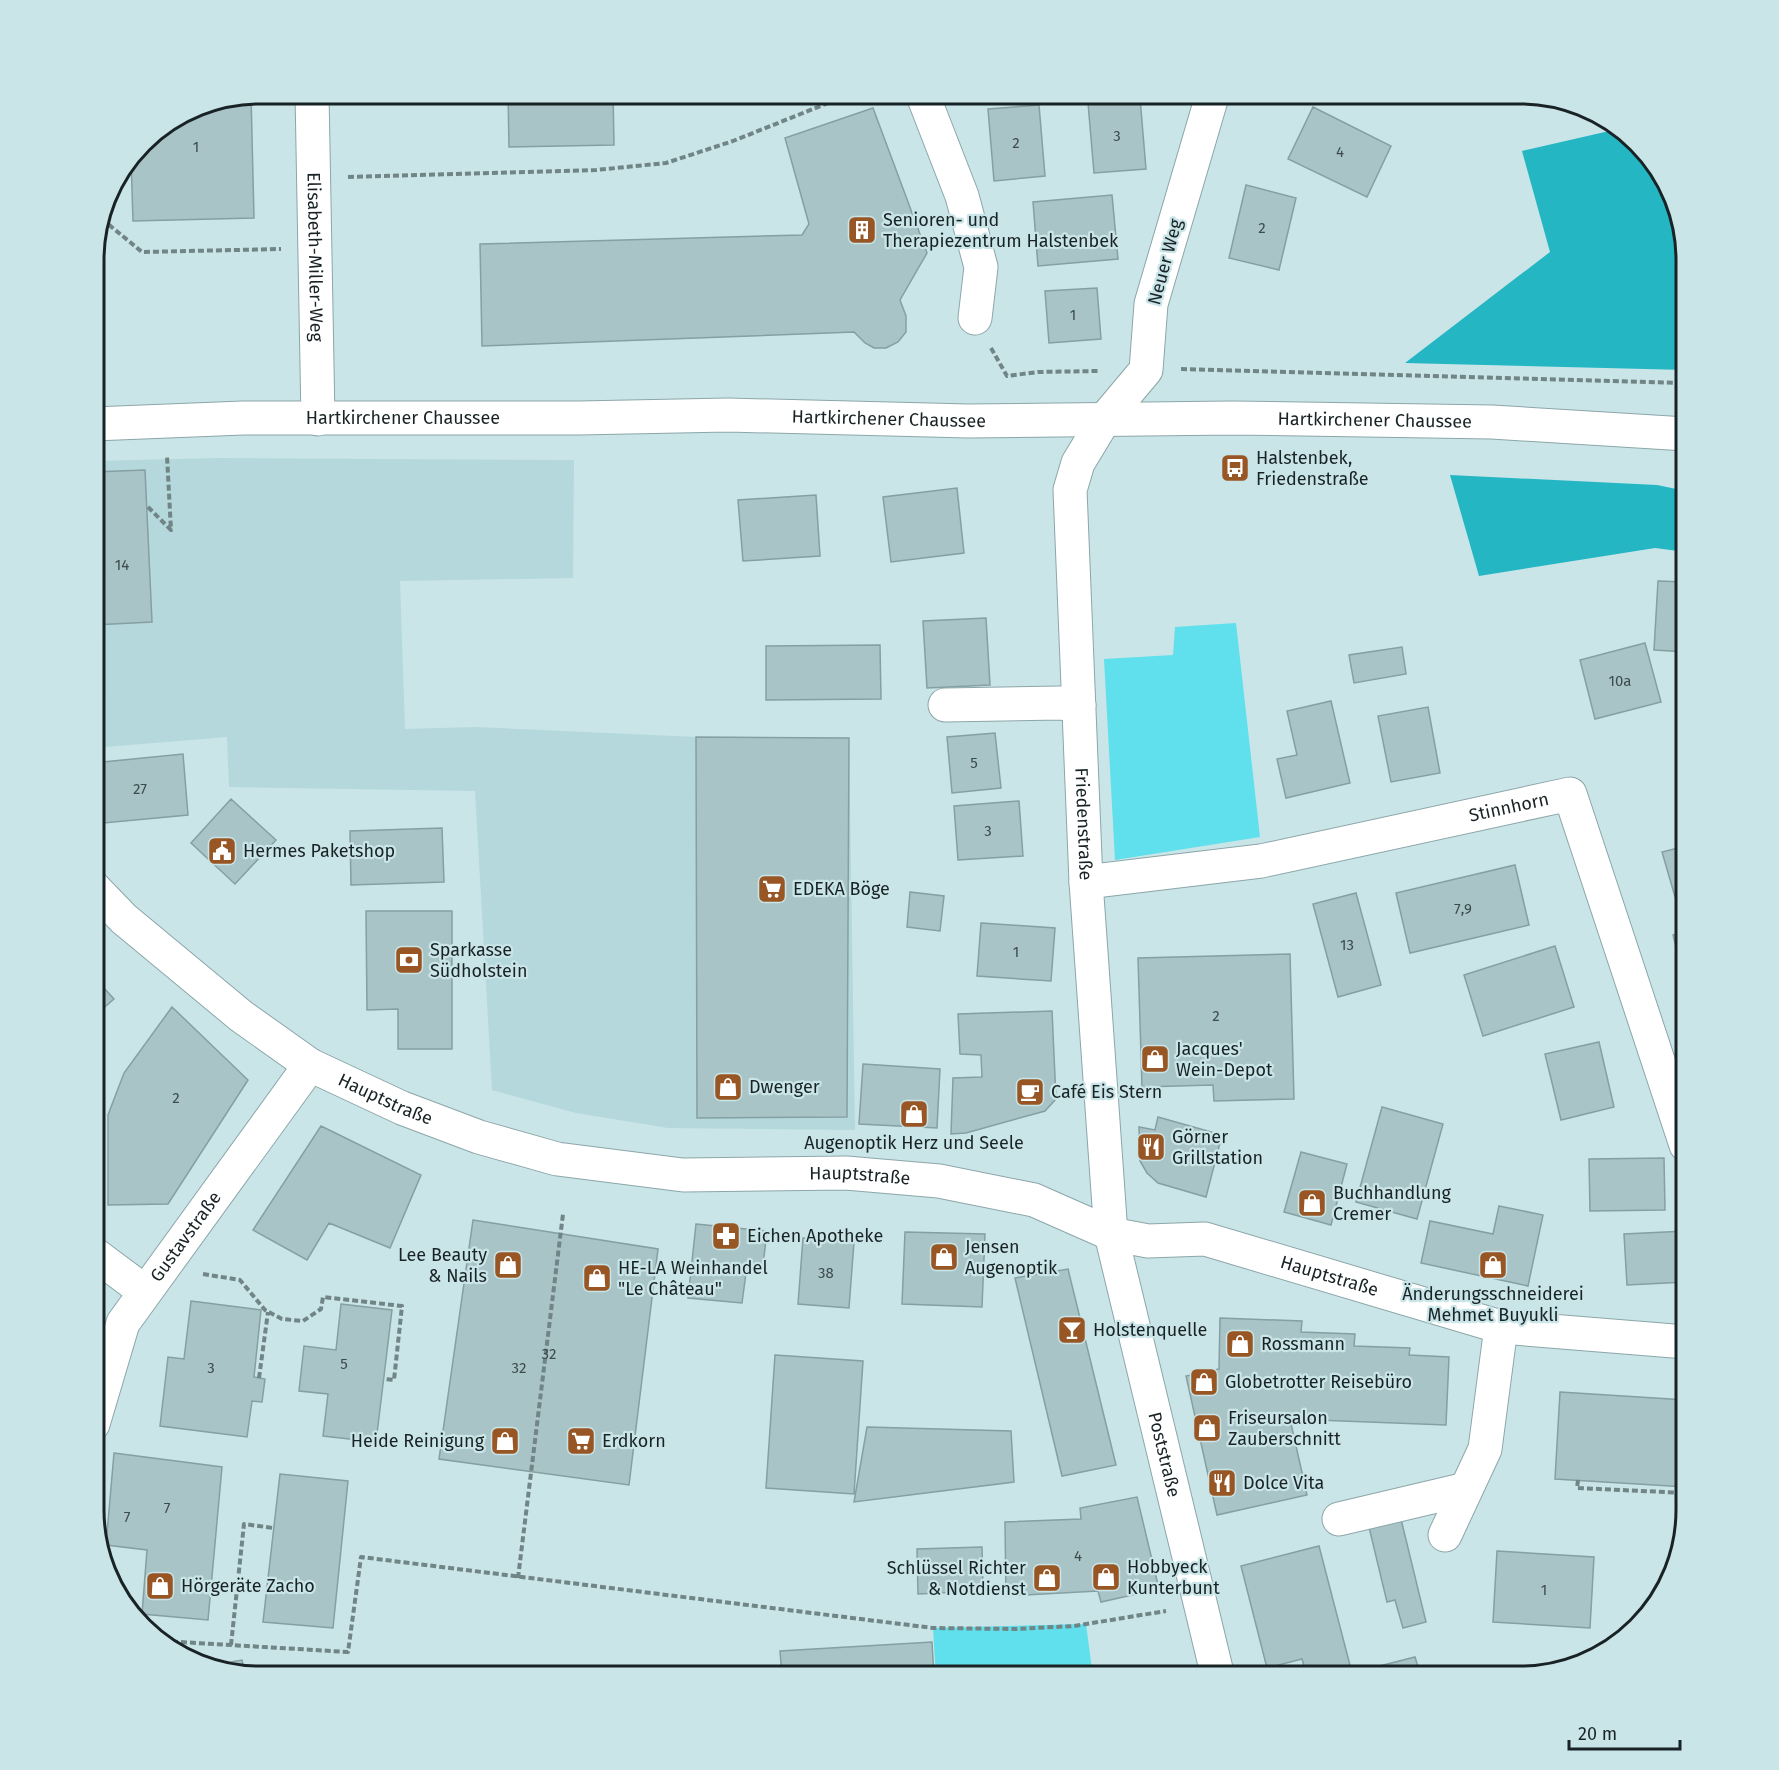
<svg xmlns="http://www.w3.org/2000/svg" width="1779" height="1770" font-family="'Fira Sans',sans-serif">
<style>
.built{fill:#b5d8dc}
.green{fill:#60dfec}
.forest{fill:#24b6c3}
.building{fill:#a9c4c7;stroke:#859fa2;stroke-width:1.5}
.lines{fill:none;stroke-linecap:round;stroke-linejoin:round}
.minor-casing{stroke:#8ca6a9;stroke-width:35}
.major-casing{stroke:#8ca6a9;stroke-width:35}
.path{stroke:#718486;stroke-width:4;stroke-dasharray:6 3;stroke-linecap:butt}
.minor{stroke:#fff;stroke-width:33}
.major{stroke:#fff;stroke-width:33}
.labels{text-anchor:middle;stroke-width:4.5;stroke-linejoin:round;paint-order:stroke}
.number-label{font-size:15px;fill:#3d4b4e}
.poi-label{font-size:18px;fill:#192325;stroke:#c9e5e8;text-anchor:start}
.street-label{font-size:18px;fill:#192325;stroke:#c9e5e8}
.rim{fill:none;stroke:#192325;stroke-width:3}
</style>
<rect width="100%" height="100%" fill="#c9e5e8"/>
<path class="built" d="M218 458 574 460 573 578 400 581 405 729 475 727 696 737 849 738 855 1130 668 1128 576 1113 492 1090 475 791 229 787 227 737 93 748V461Z"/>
<path class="green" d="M1236 623 1260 837 1115 860 1104 659 1173 655 1175 627Z
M1086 1624 1093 1677H936L933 1628Z"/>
<path class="forest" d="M1618 129 1644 150 1647 154 1669 215 1677 214 1686 259V370L1405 363 1550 252 1522 151Z
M1450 475 1657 485 1686 491V552L1655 548 1479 576Z"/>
<path class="building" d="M508 93H613L614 145 509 147Z
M251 95 254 218 133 221 131 158 150 135 196 106Z
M1140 98 1146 169 1094 173 1088 103Z
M1039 105 1045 176 994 181 988 109Z
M1313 107 1391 146 1367 197 1288 159Z
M873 108 927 253 900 300 906 316V332L898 342 886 348H874L865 343 854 332 482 346 480 244 802 235 809 224 785 138Z
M1246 185 1296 198 1279 270 1229 258Z
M1112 195 1118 259 1038 266 1033 202Z
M1097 288 1101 339 1049 343 1045 291Z
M145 470 152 622 93 625V472Z
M957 488 964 553 891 562 883 497Z
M816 495 820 556 743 561 738 500Z
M1658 581 1686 582V652L1654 650Z
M986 618 990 685 927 688 923 621Z
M1645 643 1661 702 1595 719 1580 660Z
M880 645 881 699 766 700V646Z
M1402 647 1406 674 1354 683 1349 655Z
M1331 701 1350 783 1286 798 1277 759 1297 755 1287 711Z
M1428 707 1440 773 1391 782 1378 716Z
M995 733 1001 788 952 793 947 737Z
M696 737 849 738 847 1117 697 1118Z
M183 754 188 815 93 824V763Z
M231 799 276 840 235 884 191 843Z
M1019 801 1023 856 958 860 954 806Z
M442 828 444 882 351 885 350 831Z
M1686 846V897L1676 900 1662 852Z
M1515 865 1529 925 1410 953 1396 893Z
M910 892 944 896 940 931 907 927Z
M1356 893 1381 985 1338 997 1313 904Z
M366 911H452V1049H398V1009L367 1010Z
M981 923 1055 928 1051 981 977 976Z
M1686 931V987L1673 935Z
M1555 946 1574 1007 1483 1036 1464 975Z
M1290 954 1294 1099 1214 1101 1213 1085 1142 1087 1138 958Z
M93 976 114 999 93 1017Z
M172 1007 248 1080 168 1204 108 1205V1115L124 1073Z
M1052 1011 1056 1099 1045 1111 966 1133 951 1134 953 1078 982 1077 981 1055 960 1054 958 1014Z
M1599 1042 1614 1107 1561 1120 1545 1054Z
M863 1064 940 1069 937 1128 859 1124Z
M1382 1107 1443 1124 1417 1219 1356 1202Z
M1158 1117 1222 1135 1206 1197 1158 1183 1147 1173 1140 1161 1139 1127 1155 1130Z
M321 1126 421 1175 390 1248 329 1223 307 1260 253 1230Z
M1301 1152 1347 1164 1331 1225 1284 1212Z
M1664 1158 1665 1210 1590 1211 1589 1159Z
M1499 1206 1543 1215 1528 1286 1421 1263 1430 1221 1493 1234Z
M473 1220 658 1249 629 1485 439 1459Z
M696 1224 767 1231 762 1274 746 1273 742 1303 688 1298Z
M1686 1231V1282L1627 1285 1624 1234Z
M905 1232 985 1234 982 1307 902 1304Z
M803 1238 854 1242 849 1308 798 1304Z
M1068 1269 1116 1465 1062 1476 1015 1278Z
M191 1301 261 1310 254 1377 265 1379 262 1402 252 1401 247 1437 160 1426 168 1357 184 1359Z
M341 1304 392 1310 376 1442 323 1436 328 1394 299 1391 304 1346 336 1350Z
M1220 1318 1302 1321 1301 1332 1355 1334 1354 1346 1410 1348 1409 1355 1449 1357 1446 1425 1290 1419 1307 1495 1217 1515 1186 1376 1219 1369Z
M775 1355 863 1361 854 1494 766 1488Z
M1560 1392 1686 1400V1487L1555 1479Z
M867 1427 1011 1431 1014 1482 854 1502Z
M114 1453 222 1467 208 1620 142 1614 147 1550 106 1545Z
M280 1474 348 1481 333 1628 263 1622Z
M1137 1497 1159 1589 1101 1602 1098 1591 1006 1596 1005 1522 1081 1519 1080 1508Z
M1400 1515 1426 1622 1403 1628 1395 1600 1387 1602 1368 1523Z
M1319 1546 1352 1673 1415 1657 1421 1677H1307L1302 1659 1267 1668 1241 1566Z
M982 1547 983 1591 918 1594 917 1549Z
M1497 1551 1594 1557 1590 1628 1493 1622Z
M932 1642 934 1677H782L780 1651Z
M242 1660 245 1674 207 1666Z"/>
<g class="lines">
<g class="minor-casing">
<g id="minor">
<path id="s1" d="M312 93 318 419"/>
<path d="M922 93 962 196 981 267 975 318"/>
<path id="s2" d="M1213 93 1151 304 1146 370 1104 420 1078 463 1070 490 1086 882 1111 1234 1218 1677"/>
<path d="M945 705 1060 703 1079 705"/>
<path id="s3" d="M1086 882 1261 861 1570 794 1686 1145"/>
<path id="s4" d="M93 887 124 919 241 1016 310 1065 402 1108 479 1137 557 1159 683 1175 846 1173 939 1181 1034 1200 1111 1234 1148 1241 1205 1239 1501 1327 1686 1342"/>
<path d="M93 1253 144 1291"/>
<path id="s5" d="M93 1424 123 1323 310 1065"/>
<path d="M1339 1519 1466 1489"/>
<path d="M1445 1535 1485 1449 1501 1327"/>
</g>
</g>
<g class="major-casing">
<g id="major">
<path id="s6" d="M93 424 243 418H579L728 415 968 421 1232 418 1492 422 1686 434"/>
</g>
</g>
<path class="path" d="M348 177 596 170 666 163 733 141 853 93
M100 224H108L142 252 281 249
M991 348 1007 376 1038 372 1099 371
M1181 369 1686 383
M148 507 171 530 167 456
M203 1274 240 1280 265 1310 282 1319 303 1321 321 1309 323 1297 402 1306 394 1380 384 1379
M259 1378 268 1312
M1578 1480 1577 1488 1686 1493
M518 1578 563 1214
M163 1641 348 1652 361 1557 933 1628 1015 1629 1074 1626 1166 1611
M231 1645 244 1524 273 1528"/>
<use href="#minor" class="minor"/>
<use href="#major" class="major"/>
</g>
<defs>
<g id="building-square" transform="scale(1.5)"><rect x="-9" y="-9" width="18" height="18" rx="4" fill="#985624" stroke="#c9e5e8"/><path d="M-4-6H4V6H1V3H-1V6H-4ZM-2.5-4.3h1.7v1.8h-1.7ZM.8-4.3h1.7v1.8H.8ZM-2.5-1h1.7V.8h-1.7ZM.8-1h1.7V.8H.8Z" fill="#fff"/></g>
<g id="bus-square" transform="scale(1.5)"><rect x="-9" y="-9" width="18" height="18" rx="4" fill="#985624" stroke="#c9e5e8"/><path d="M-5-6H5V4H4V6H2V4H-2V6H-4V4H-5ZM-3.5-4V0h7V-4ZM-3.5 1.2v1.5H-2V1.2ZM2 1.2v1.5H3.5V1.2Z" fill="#fff"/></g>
<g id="civic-square" transform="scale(1.5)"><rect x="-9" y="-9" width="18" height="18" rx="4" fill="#985624" stroke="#c9e5e8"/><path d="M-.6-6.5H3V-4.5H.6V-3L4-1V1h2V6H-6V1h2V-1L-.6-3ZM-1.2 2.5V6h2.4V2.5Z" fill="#fff"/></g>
<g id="supermarket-square" transform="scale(1.5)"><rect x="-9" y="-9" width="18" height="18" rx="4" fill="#985624" stroke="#c9e5e8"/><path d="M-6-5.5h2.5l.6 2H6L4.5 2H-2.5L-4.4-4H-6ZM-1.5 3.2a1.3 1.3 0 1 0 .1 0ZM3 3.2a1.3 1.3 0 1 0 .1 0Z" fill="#fff"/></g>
<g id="bank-square" transform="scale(1.5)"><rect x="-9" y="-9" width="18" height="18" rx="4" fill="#985624" stroke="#c9e5e8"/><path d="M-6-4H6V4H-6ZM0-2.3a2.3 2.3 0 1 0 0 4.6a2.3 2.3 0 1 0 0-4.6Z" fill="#fff"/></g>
<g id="shop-square" transform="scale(1.5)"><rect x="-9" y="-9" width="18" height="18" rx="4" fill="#985624" stroke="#c9e5e8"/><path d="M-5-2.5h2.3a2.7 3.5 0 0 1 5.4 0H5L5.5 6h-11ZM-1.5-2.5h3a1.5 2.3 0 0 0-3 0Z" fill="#fff"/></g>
<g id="cafe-square" transform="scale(1.5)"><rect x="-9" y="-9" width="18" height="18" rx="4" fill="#985624" stroke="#c9e5e8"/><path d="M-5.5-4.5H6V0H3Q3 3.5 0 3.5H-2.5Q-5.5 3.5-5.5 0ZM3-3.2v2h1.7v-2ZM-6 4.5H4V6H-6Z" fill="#fff"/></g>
<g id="restaurant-square" transform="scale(1.5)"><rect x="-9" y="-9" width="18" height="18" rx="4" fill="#985624" stroke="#c9e5e8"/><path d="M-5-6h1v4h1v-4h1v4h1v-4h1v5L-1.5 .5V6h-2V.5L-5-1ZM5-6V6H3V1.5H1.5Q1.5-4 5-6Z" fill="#fff"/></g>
<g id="pharmacy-square" transform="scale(1.5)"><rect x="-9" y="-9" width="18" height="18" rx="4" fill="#985624" stroke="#c9e5e8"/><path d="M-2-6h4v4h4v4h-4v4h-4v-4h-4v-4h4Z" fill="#fff"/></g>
<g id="bar-square" transform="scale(1.5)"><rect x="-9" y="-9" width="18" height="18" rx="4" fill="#985624" stroke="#c9e5e8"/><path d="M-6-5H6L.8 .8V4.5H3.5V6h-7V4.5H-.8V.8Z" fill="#fff"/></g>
</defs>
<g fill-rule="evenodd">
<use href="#building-square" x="862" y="230"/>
<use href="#bus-square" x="1235" y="468"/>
<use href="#civic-square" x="222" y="851"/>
<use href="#supermarket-square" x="772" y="889"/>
<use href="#bank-square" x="409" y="960"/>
<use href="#shop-square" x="1155" y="1059"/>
<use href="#shop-square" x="728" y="1087"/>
<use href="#cafe-square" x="1030" y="1092"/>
<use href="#shop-square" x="914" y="1114"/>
<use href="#restaurant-square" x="1151" y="1147"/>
<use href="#shop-square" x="1312" y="1203"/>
<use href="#pharmacy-square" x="726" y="1236"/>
<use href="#shop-square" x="944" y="1257"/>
<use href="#shop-square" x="508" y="1265"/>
<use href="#shop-square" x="1493" y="1265"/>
<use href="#shop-square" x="597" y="1278"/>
<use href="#bar-square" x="1072" y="1330"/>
<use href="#shop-square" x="1240" y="1344"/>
<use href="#shop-square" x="1204" y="1382"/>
<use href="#shop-square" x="1207" y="1428"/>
<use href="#shop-square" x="505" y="1441"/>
<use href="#supermarket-square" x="581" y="1441"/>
<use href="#restaurant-square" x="1222" y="1483"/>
<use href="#shop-square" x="1106" y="1577"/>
<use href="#shop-square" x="1047" y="1578"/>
<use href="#shop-square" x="160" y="1586"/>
</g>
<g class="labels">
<g class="number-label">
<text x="1117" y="141">3</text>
<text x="1016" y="148">2</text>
<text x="196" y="152">1</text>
<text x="1340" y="157">4</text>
<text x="1262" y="233">2</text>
<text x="1073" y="320">1</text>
<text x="122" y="570">14</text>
<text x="1620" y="686">10a</text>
<text x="974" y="768">5</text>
<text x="140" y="794">27</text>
<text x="988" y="836">3</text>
<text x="1463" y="914">7,9</text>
<text x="1347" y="950">13</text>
<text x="1016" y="957">1</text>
<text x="1216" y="1021">2</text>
<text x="176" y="1103">2</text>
<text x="826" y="1278">38</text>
<text x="549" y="1359">32</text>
<text x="344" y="1369">5</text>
<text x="211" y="1373">3</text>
<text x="519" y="1373">32</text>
<text x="167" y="1513">7</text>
<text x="127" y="1522">7</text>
<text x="1078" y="1561">4</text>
<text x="1544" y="1595">1</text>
</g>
<g class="poi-label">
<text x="883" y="226">Senioren- und<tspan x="883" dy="21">Therapiezentrum Halstenbek</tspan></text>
<text x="1256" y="464">Halstenbek,<tspan x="1256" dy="21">Friedenstraße</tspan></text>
<text x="243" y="857">Hermes Paketshop</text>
<text x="793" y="895">EDEKA Böge</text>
<text x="430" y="956">Sparkasse<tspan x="430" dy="21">Südholstein</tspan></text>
<text x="1176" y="1055">Jacques'<tspan x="1176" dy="21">Wein-Depot</tspan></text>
<text x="749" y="1093">Dwenger</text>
<text x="1051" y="1098">Café Eis Stern</text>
<text x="1172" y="1143">Görner<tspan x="1172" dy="21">Grillstation</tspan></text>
<text x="914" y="1149" text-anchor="middle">Augenoptik Herz und Seele</text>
<text x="1333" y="1199">Buchhandlung<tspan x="1333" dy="21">Cremer</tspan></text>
<text x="747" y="1242">Eichen Apotheke</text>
<text x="965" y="1253">Jensen<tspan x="965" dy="21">Augenoptik</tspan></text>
<text x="487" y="1261" text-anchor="end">Lee Beauty<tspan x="487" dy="21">&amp; Nails</tspan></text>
<text x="618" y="1274">HE-LA Weinhandel<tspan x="618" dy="21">"Le Château"</tspan></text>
<text x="1493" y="1300" text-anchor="middle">Änderungsschneiderei<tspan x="1493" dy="21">Mehmet Buyukli</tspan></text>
<text x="1093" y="1336">Holstenquelle</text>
<text x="1261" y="1350">Rossmann</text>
<text x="1225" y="1388">Globetrotter Reisebüro</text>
<text x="1228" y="1424">Friseursalon<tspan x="1228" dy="21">Zauberschnitt</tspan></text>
<text x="484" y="1447" text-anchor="end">Heide Reinigung</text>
<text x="602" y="1447">Erdkorn</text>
<text x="1243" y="1489">Dolce Vita</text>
<text x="1127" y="1573">Hobbyeck<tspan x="1127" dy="21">Kunterbunt</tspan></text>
<text x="1026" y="1574" text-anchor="end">Schlüssel Richter<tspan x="1026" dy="21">&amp; Notdienst</tspan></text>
<text x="181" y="1592">Hörgeräte Zacho</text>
</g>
<g class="street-label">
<text dy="6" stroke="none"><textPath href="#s1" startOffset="164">Elisabeth-Miller-Weg</textPath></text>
<text transform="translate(1165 262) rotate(-75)" y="6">Neuer Weg</text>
<text dy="6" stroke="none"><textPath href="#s6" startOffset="310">Hartkirchener Chaussee</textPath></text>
<text dy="6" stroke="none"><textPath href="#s6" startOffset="796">Hartkirchener Chaussee</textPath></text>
<text dy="6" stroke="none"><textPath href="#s6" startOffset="1282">Hartkirchener Chaussee</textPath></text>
<text dy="6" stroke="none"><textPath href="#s3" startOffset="430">Stinnhorn</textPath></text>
<text dy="6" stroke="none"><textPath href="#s2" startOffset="764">Friedenstraße</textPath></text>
<text dy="6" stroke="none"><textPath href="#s4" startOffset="364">Hauptstraße</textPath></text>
<text dy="6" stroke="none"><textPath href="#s4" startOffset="850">Hauptstraße</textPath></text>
<text dy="6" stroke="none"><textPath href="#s5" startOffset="212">Gustavstraße</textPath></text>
<text dy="6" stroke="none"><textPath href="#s4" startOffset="1335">Hauptstraße</textPath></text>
<text dy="6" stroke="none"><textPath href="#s2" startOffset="1402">Poststraße</textPath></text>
</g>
</g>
<path d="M0 0H1779V1770H0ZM260 104H1520A156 156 0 0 1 1676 260V1510A156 156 0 0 1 1520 1666H260A156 156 0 0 1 104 1510V260A156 156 0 0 1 260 104Z" fill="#c9e5e8" fill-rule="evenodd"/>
<path class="rim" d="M260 104H1520A156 156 0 0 1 1676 260V1510A156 156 0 0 1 1520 1666H260A156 156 0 0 1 104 1510V260A156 156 0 0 1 260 104Z"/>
<path d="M1569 1740v9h111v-9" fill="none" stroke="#192325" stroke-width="3"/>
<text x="1578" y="1740" font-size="18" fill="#192325" stroke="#c9e5e8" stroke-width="4.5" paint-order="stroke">20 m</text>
</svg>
